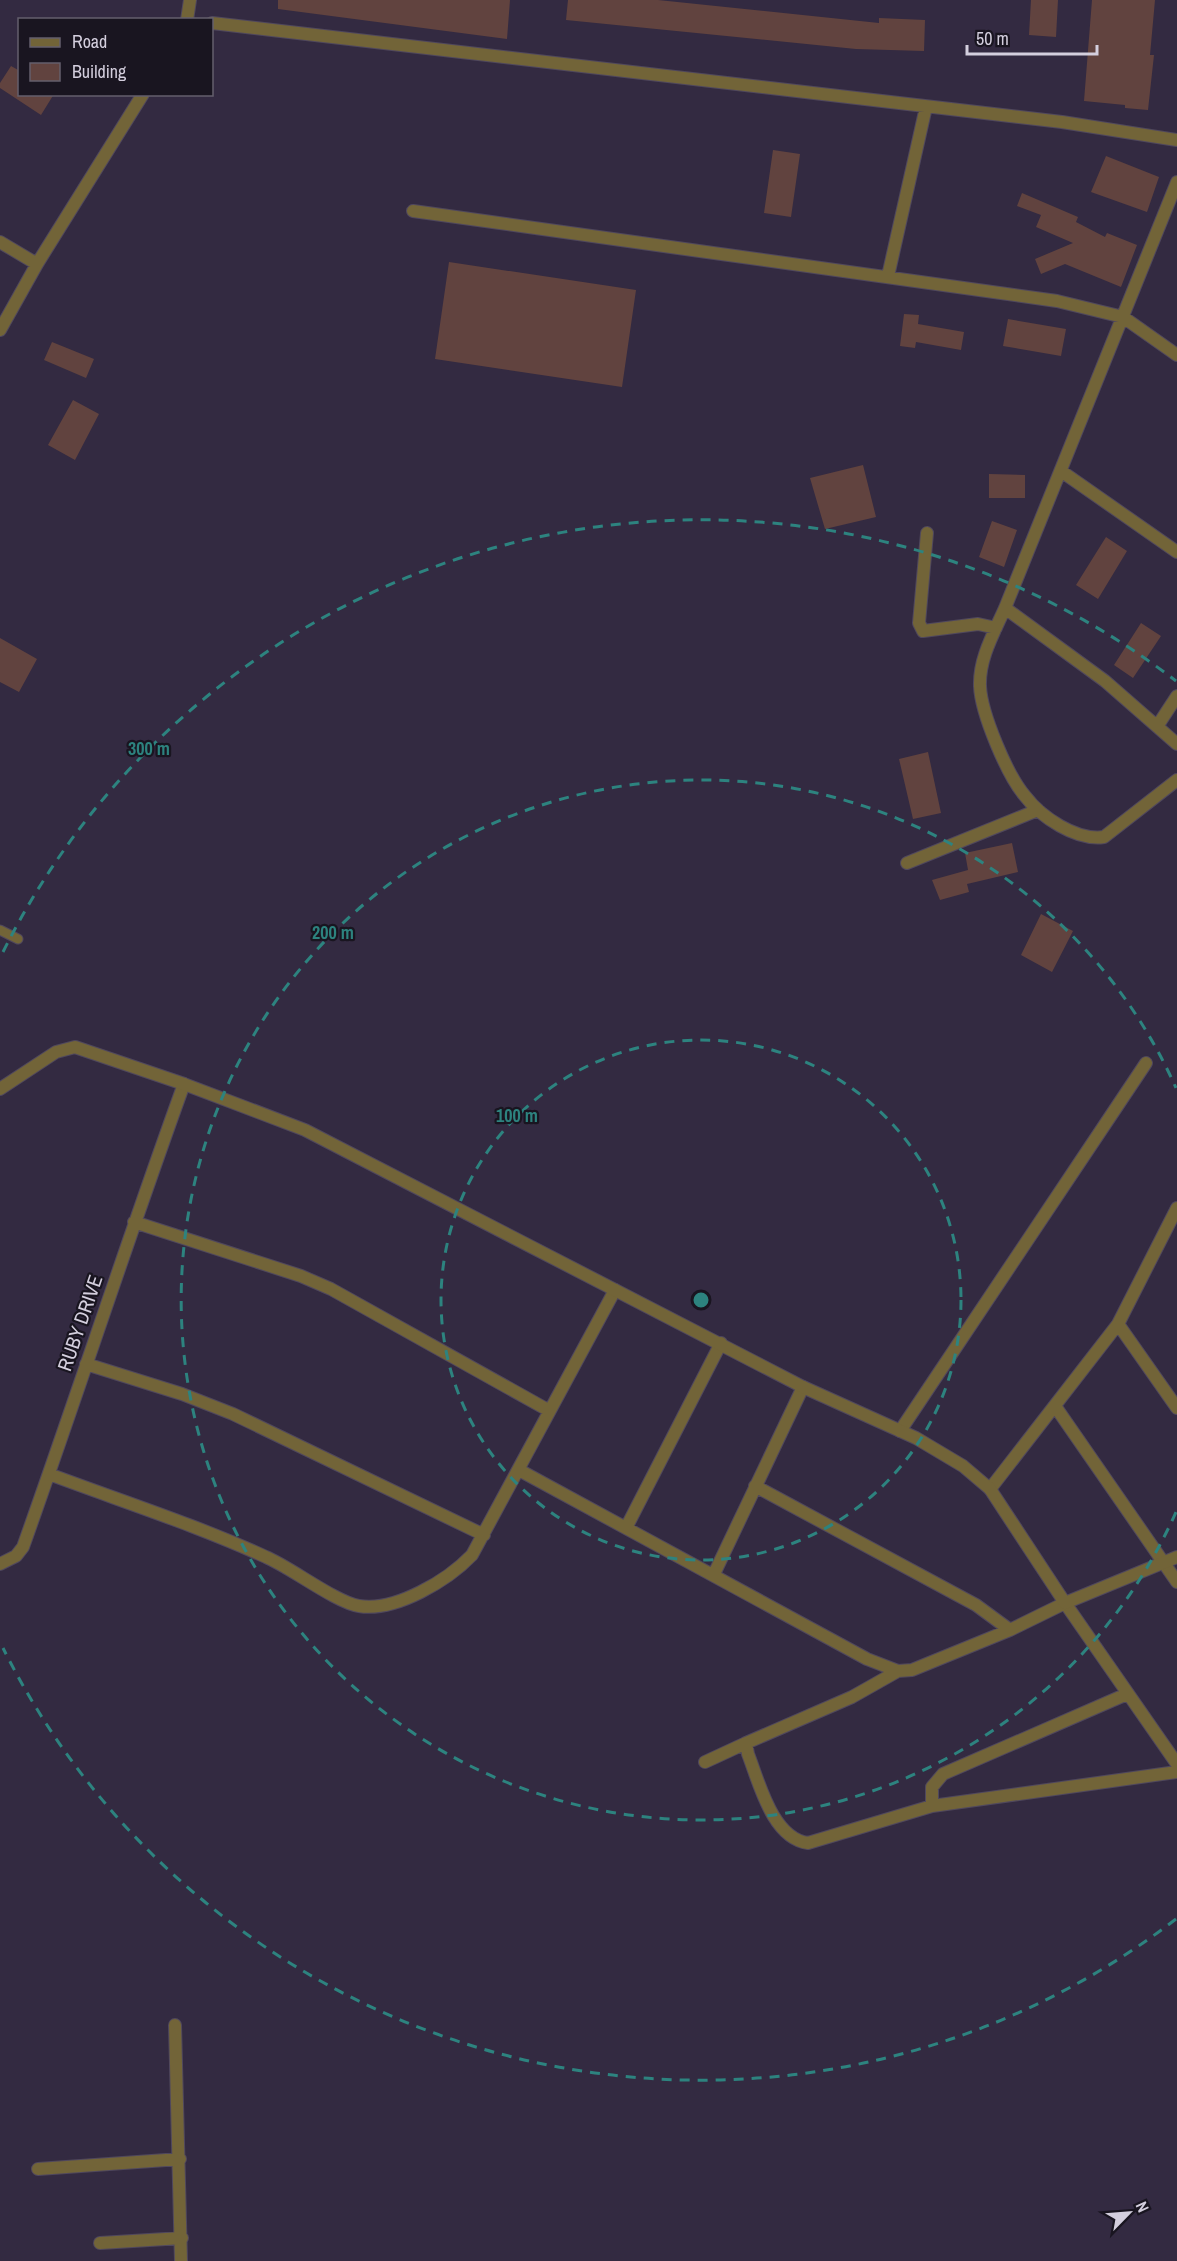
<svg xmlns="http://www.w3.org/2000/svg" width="1177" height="2261" font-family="'Archivo Narrow',sans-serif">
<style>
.building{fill:#61433f}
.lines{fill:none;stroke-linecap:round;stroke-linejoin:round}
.service-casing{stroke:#50485d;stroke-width:11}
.minor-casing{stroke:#50485d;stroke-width:14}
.tertiary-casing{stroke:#50485d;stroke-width:14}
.service{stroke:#726438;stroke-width:9}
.minor{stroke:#726438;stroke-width:12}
.tertiary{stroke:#726438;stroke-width:12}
.ring{fill:none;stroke:#2d837f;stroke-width:3;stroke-dasharray:10 8}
.labels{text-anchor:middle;stroke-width:4.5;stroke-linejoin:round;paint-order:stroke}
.street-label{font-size:20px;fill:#d4cfde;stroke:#191520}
.centre{fill:#2d837f;stroke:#191520;stroke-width:3}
.ring-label{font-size:18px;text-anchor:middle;font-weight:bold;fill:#2d837f;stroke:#191520;stroke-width:4.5;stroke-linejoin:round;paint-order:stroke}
</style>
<rect width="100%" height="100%" fill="#332a41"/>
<path class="building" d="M278 0H510L507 39 278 9Z
M568 0H658L879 23V18L925 20 924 51 856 49 566 20Z
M1031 0H1058L1056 37 1029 35Z
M1092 0H1155L1150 55H1154L1148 110 1125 108V105L1084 101Z
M11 66 20 71V94H54L41 115 0 88V83Z
M773 150 800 154 791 217 764 213Z
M1106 156 1159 177 1147 212 1091 192Z
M1022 193 1078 217 1076 222 1105 237 1107 233 1137 245 1121 287 1065 264 1041 274 1035 259 1073 243 1036 227 1041 215 1017 206Z
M449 262 636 290 622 387 435 359Z
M904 314 919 315 918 324 964 332 961 350 916 342 915 348 900 346Z
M1008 319 1066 329 1061 356 1003 346Z
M52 342 94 359 86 378 44 360Z
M73 400 99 414 75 460 48 445Z
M863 465 876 517 825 529 810 478Z
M989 474 1025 475V498H989Z
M992 521 1017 530 1004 567 979 557Z
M1106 537 1127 551 1098 599 1076 585Z
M1141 623 1161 636 1133 678 1114 665Z
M0 638 37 659 19 692 0 682Z
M928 752 941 813 913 819 899 759Z
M1012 843 1018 872 967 884 969 892 940 900 932 880 968 870 965 853Z
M1041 914 1073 931 1052 972 1021 955Z"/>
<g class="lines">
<g class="service-casing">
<path id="service" d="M0 930 18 939"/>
</g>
<g class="minor-casing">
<path id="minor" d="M187 20 190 0
M212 23 1062 122 1177 140
M1177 182 1005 608C994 633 979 658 980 686 981 713 1007 775 1025 796 1041 817 1076 841 1104 837L1177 780
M413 211 1057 301 1123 317 1177 355
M0 242 37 264
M888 276 926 107
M0 330 37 264 143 94
M1061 471 1177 552
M927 533 919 623 923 631 978 624 996 628
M1005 608 1105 681 1177 744
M1158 725 1177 696
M907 863 1038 810
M134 1222 301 1276 331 1289 548 1410
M1118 1324 1177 1408
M86 1364 182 1394 233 1414 484 1535
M1055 1406 1177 1582
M900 1431 1146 1063
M519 1470 867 1659 898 1671 912 1670 1010 1630 1065 1603 1177 1764
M49 1474C121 1501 196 1525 266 1557 290 1567 337 1603 359 1606 396 1612 448 1580 472 1555L615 1290
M755 1486 976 1605 1010 1630
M990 1489 1118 1324 1177 1208
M626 1528 721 1343
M0 1564 16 1556 23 1547C78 1393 128 1238 184 1084
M714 1574 803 1387
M898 1671 852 1697 746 1743 748 1754C759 1782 772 1838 808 1843L932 1806
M1127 1694 943 1774 932 1787V1806L1177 1772
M705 1762 746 1743
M175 2025 181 2261
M38 2169 180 2159
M100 2243 182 2238"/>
</g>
<g class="tertiary-casing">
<path id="tertiary" d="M0 1089 56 1052 75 1047 184 1084 305 1130 803 1387 916 1438 963 1466 990 1489 1065 1603 1177 1557"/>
</g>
<use href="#service" class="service"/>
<use href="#minor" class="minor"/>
<use href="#tertiary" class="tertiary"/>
</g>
<g class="ring">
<circle cx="701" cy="1300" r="260"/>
<path d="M1176 1512A520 520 0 1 1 1176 1088"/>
<path d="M1176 1919A780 780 0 0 1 3 1648M3 952A780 780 0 0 1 1176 681"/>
</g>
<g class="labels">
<g class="street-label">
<text transform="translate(80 1323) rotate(-71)" y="7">RUBY DRIVE</text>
</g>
</g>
<circle cx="701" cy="1300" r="9" class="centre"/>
<g class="ring-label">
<text x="149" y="755">300 m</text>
<text x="333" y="939">200 m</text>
<text x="517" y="1122">100 m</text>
</g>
<rect x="18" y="18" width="195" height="78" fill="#191520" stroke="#645f6c" stroke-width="1.5"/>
<rect x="30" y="38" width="30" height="9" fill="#726438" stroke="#645f6c" stroke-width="1.5"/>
<text x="72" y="48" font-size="18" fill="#d4cfde">Road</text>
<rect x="30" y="63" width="30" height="18" fill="#61433f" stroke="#645f6c" stroke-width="1.5"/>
<text x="72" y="78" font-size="18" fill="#d4cfde">Building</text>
<g transform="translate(1129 2213) rotate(65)" stroke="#191520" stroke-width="4.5" paint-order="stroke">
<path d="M0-4.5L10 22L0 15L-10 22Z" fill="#d4cfde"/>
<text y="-9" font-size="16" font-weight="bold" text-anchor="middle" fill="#d4cfde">N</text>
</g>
<path d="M967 45v9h130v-9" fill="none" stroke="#d4cfde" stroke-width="3"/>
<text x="976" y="45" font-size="18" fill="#d4cfde" stroke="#191520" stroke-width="4.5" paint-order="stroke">50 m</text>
</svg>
